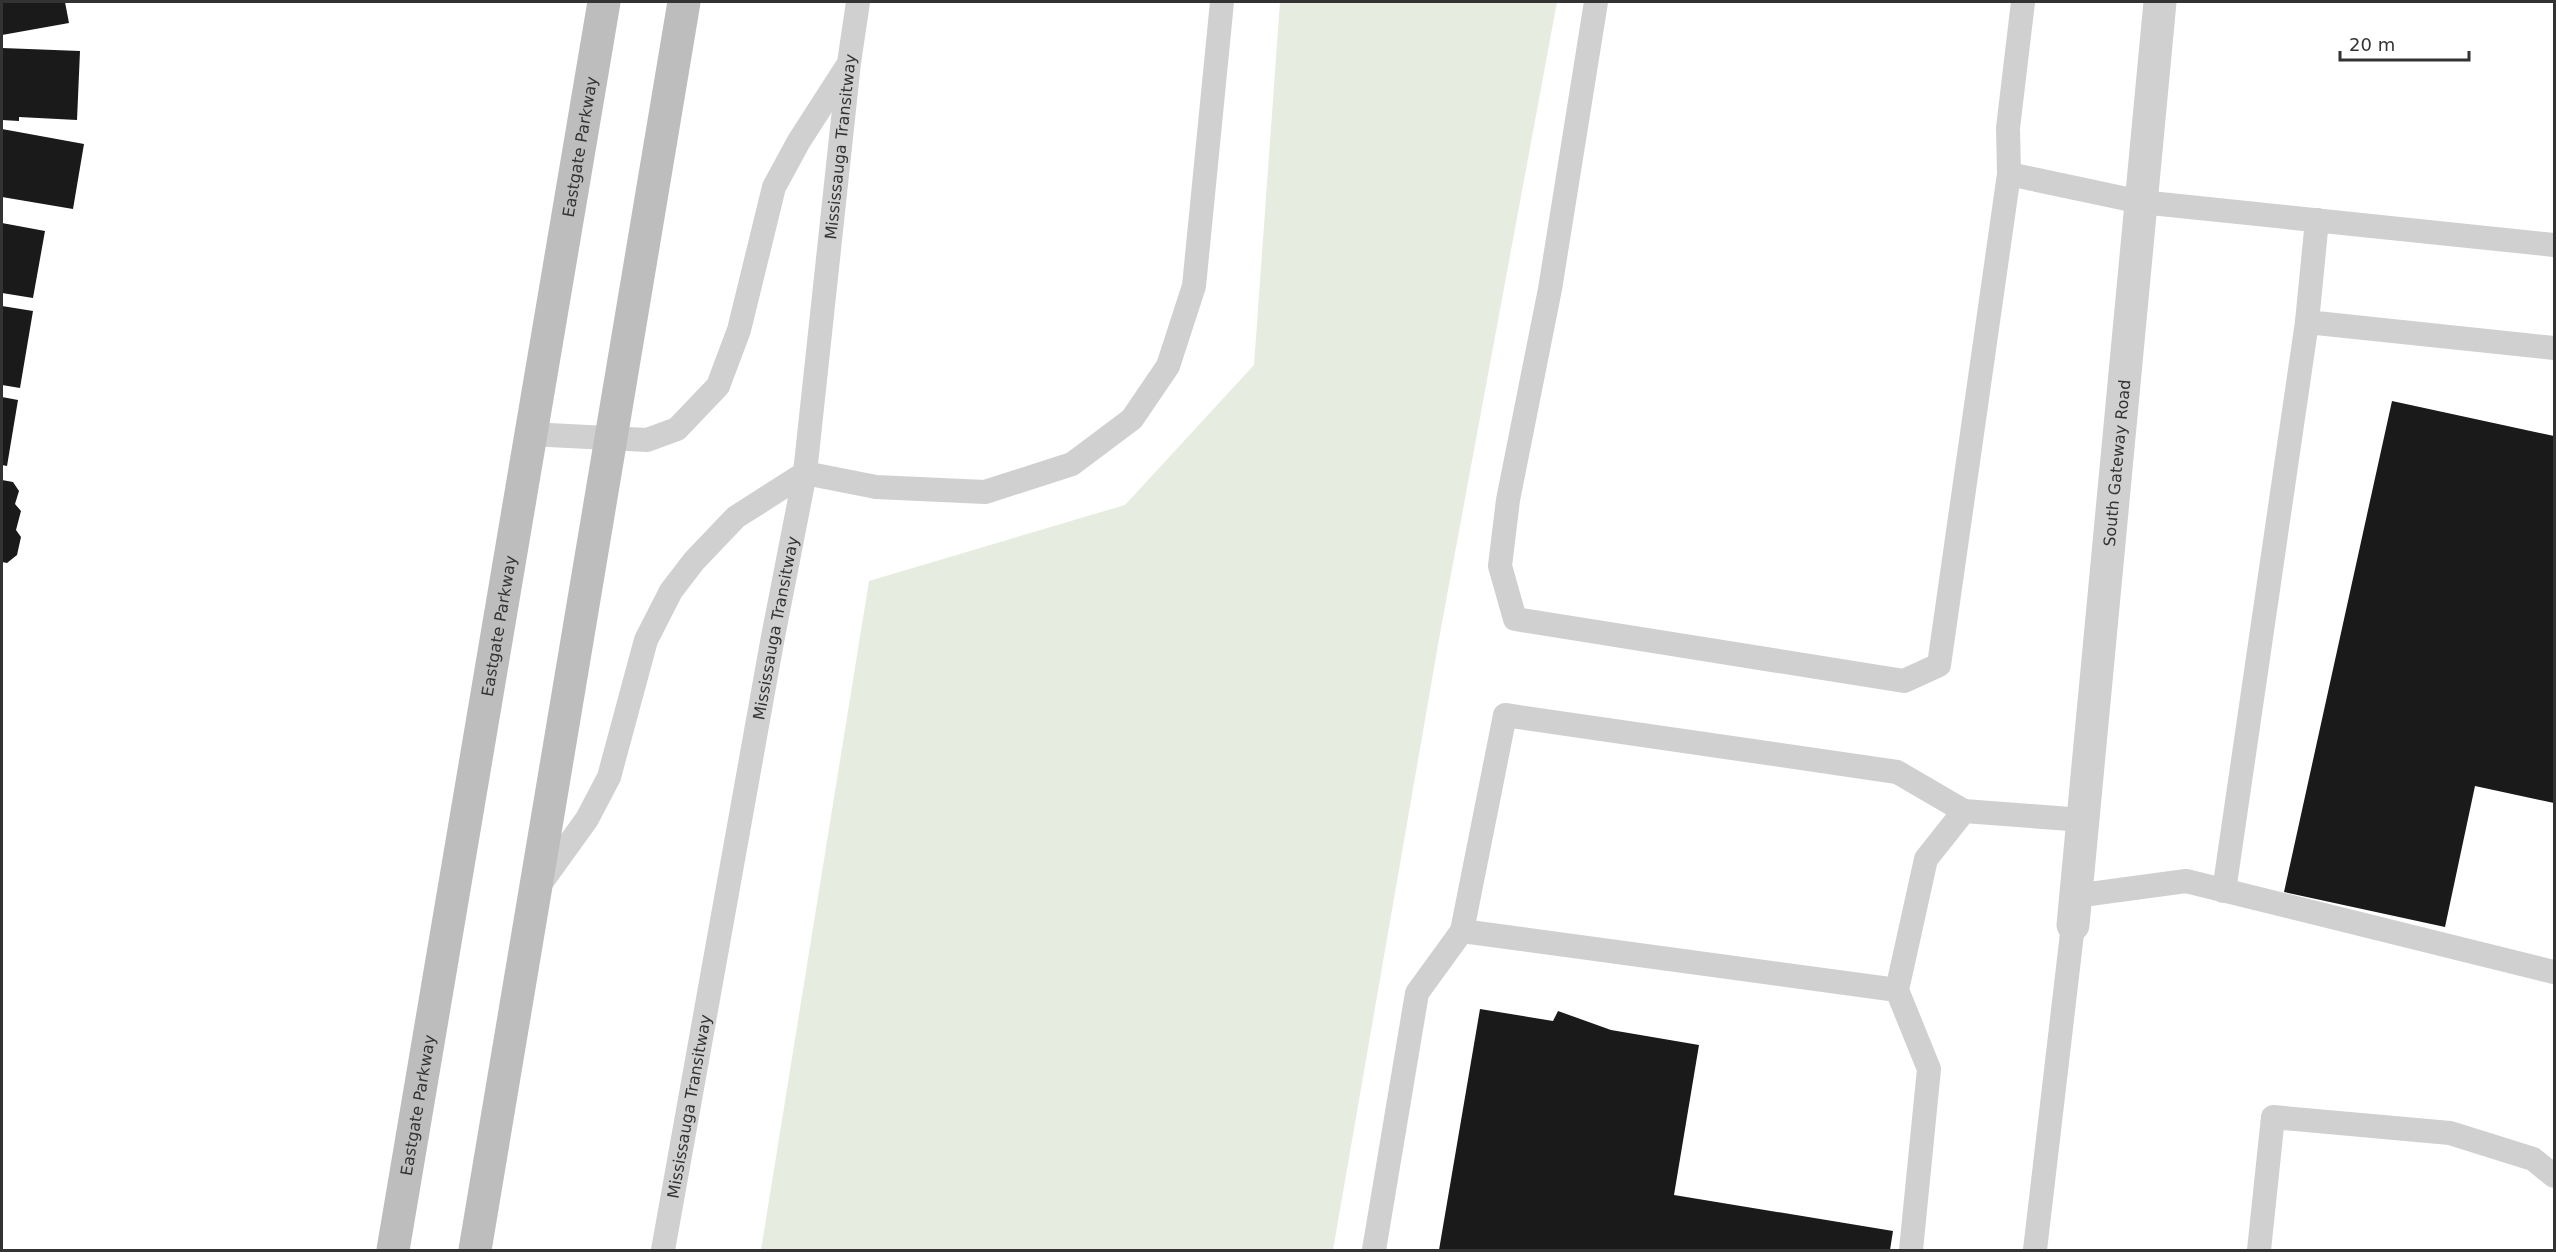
<svg xmlns="http://www.w3.org/2000/svg" width="2556" height="1252" font-family="'DejaVu Sans',sans-serif">
<style>
.green{fill:#e6ecdf}
.building{fill:#1a1a1a}
.lines{fill:none;stroke-linecap:round;stroke-linejoin:round}
.service{stroke:#d0d0d0;stroke-width:24}
.minor{stroke:#d0d0d0;stroke-width:33}
.secondary{stroke:#bdbdbd;stroke-width:33}
.labels{text-anchor:middle;stroke-width:6;stroke-linejoin:round;paint-order:stroke}
.street-label{font-size:16px;fill:#333;stroke:#fff}
</style>
<rect width="100%" height="100%" fill="#fff"/>
<path class="green" d="M1280 2H1557L1439 639 1333 1250H761L869 581 1125 505 1254 365Z"/>
<path class="building" d="M2 2H65L69 23 2 35Z
M2 48 80 51 77 120 19 117V121L2 120Z
M2 129 84 144 73 209 2 197Z
M2 223 45 231 33 298 2 293Z
M2 306 33 311 20 388 2 385Z
M2 397 18 400 7 466 2 465Z
M2392 401 2554 436V803L2475 786 2445 927 2284 892Z
M2 480 13 482 19 491 15 504 21 511 16 530 21 537 17 555 7 563 2 562Z
M1480 1009 1553 1021 1558 1011 1611 1030 1699 1045 1674 1195 1893 1231 1890 1250H1439Z"/>
<g class="lines">
<g class="service">
<path d="M1596 2 1550 289 1508 500 1500 566 1515 619 1904 681 1939 665 2009 174 2008 128 2023 2"/>
<path d="M2009 174 2141 202 2554 245"/>
<path d="M2317 220 2307 322 2554 348"/>
<path d="M529 434 647 440 677 429 718 386 739 330 774 187 799 141 846 68"/>
<path d="M538 887 587 819 609 777 646 640 671 591 694 561 736 517 805 473 876 487 985 492 1072 464 1132 419 1168 366 1194 286 1222 2"/>
<path d="M2224 891 2307 322"/>
<path d="M2075 896 2186 881 2554 972"/>
<path d="M1462 931 1505 715 1897 772 1964 811"/>
<path id="s1" d="M663 1250 772 642 805 473 849 63 858 2"/>
<path d="M1374 1250 1417 993 1462 931 1897 990"/>
<path d="M1911 1250 1929 1069 1897 990 1926 859 1964 811 2083 820"/>
<path d="M2035 1250 2073 925"/>
<path d="M2259 1250 2273 1117 2450 1133 2533 1159 2554 1176"/>
</g>
<path class="minor" id="s2" d="M2073 925 2160 2"/>
<g class="secondary">
<path id="s3" d="M393 1250 604 2"/>
<path d="M475 1250 684 2"/>
</g>
</g>
<g class="labels">
<g class="street-label">
<text dy="6" stroke="none"><textPath href="#s3" startOffset="1119">Eastgate Parkway</textPath></text>
<text dy="6" stroke="none"><textPath href="#s1" startOffset="1118">Mississauga Transitway</textPath></text>
<text dy="6" stroke="none"><textPath href="#s2" startOffset="464">South Gateway Road</textPath></text>
<text dy="6" stroke="none"><textPath href="#s3" startOffset="633">Eastgate Parkway</textPath></text>
<text dy="6" stroke="none"><textPath href="#s1" startOffset="632">Mississauga Transitway</textPath></text>
<text dy="6" stroke="none"><textPath href="#s3" startOffset="147">Eastgate Parkway</textPath></text>
<text dy="6" stroke="none"><textPath href="#s1" startOffset="146">Mississauga Transitway</textPath></text>
</g>
</g>
<rect width="2556" height="1252" fill="none" stroke="#333333" stroke-width="6"/>
<path d="M2340 51v9h129v-9" fill="none" stroke="#333333" stroke-width="3"/>
<text x="2349" y="51" font-size="18" fill="#333333" stroke="#ffffff" stroke-width="4.5" paint-order="stroke">20 m</text>
</svg>
